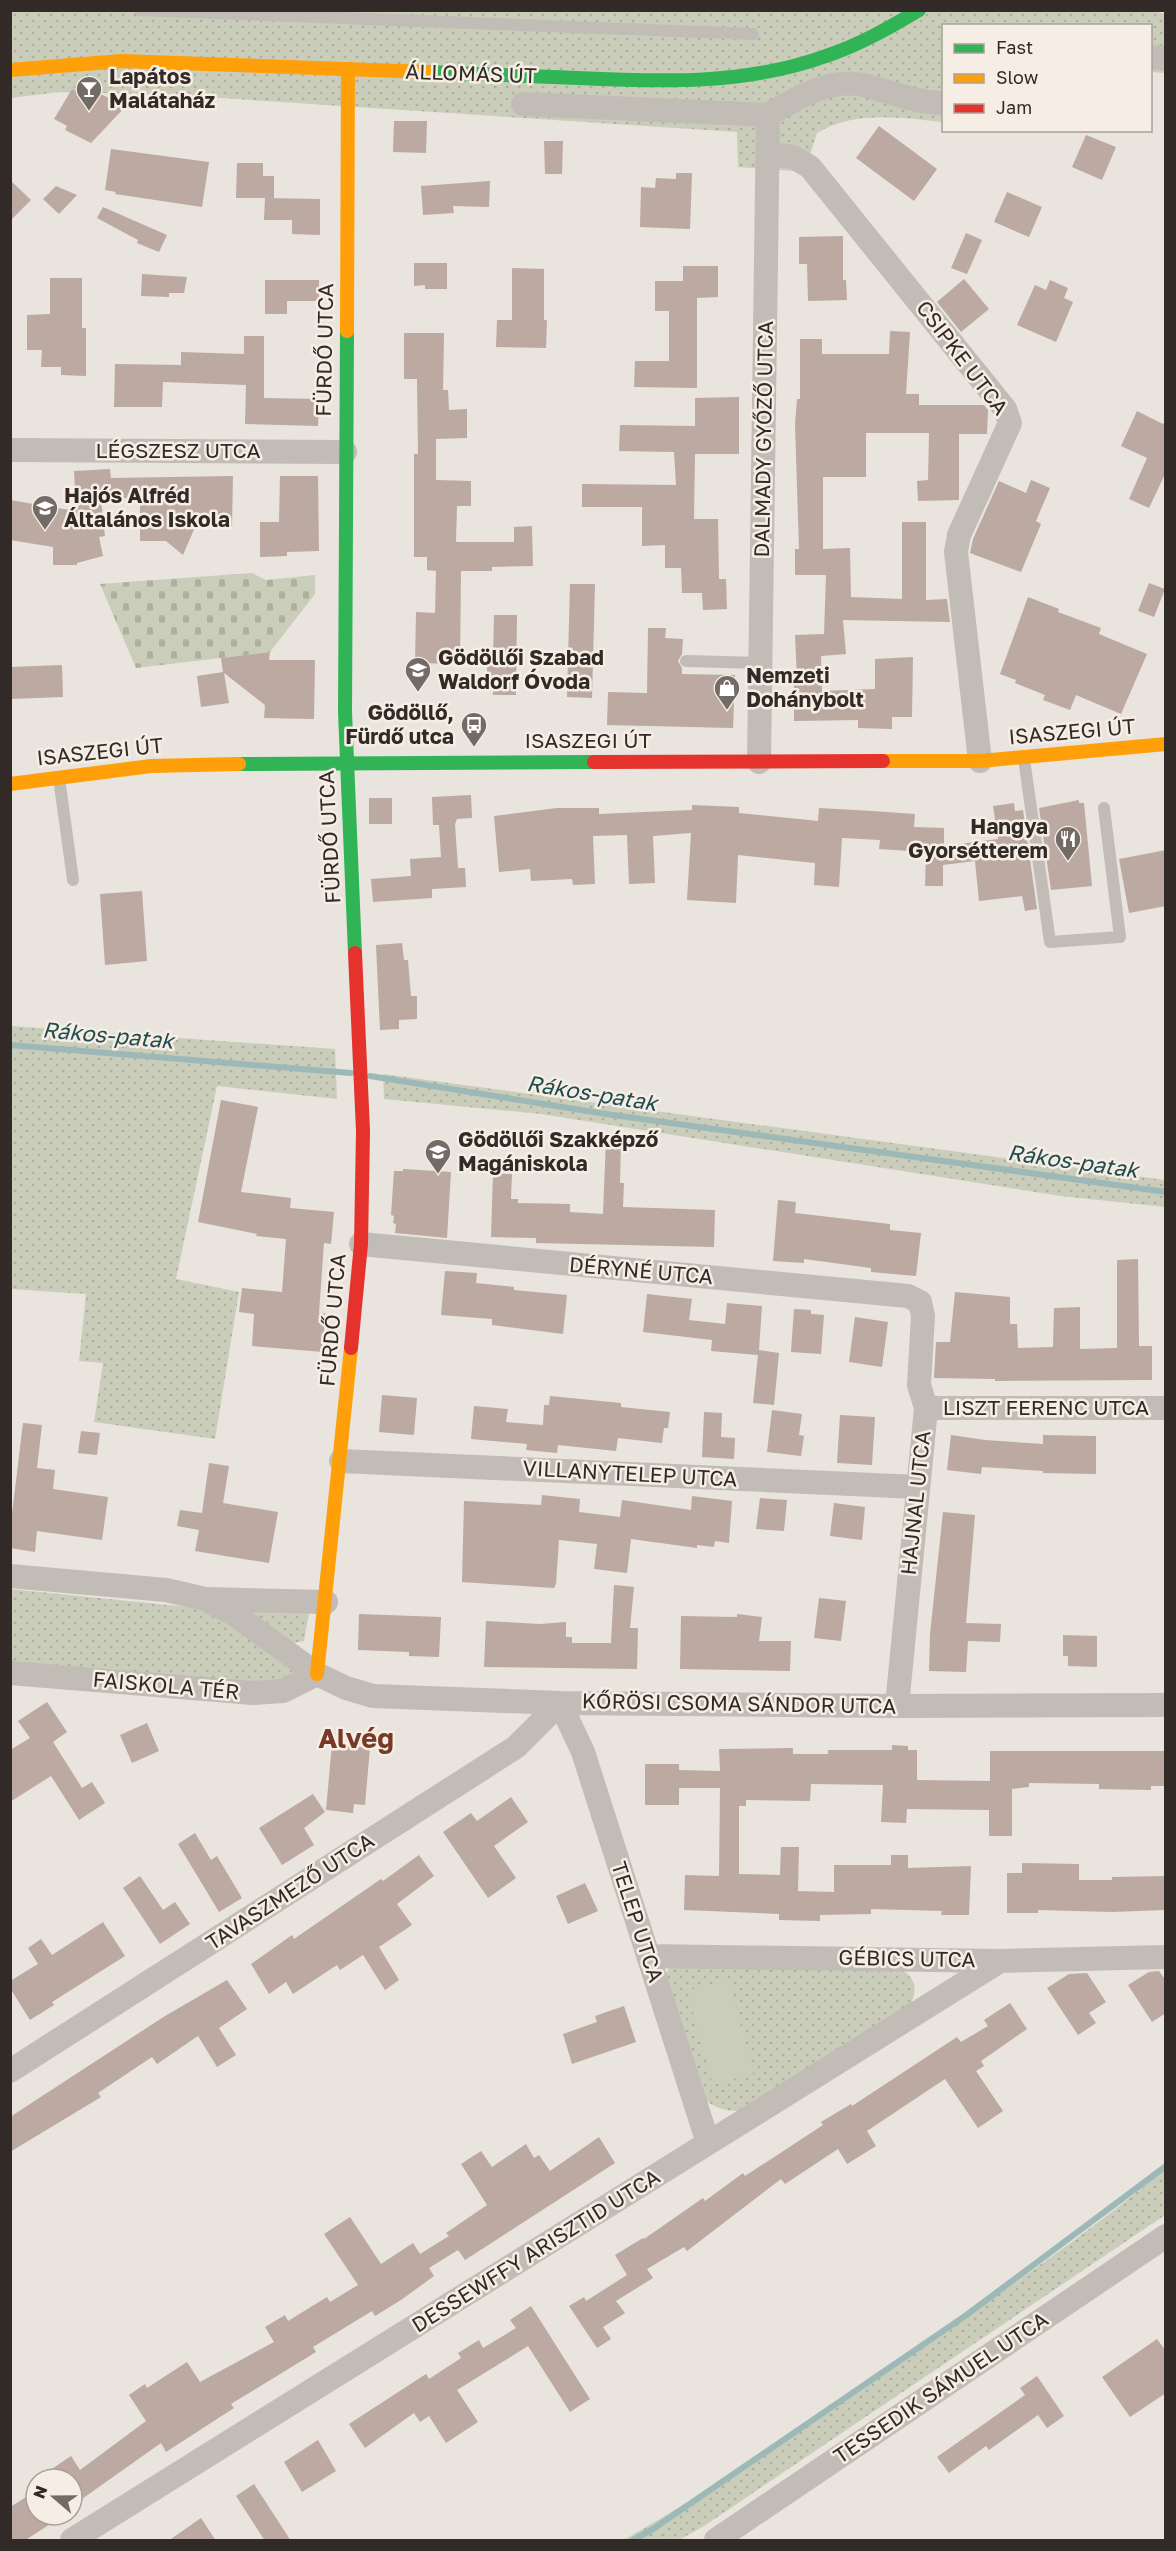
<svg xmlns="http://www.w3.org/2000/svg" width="1176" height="2551" font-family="'Golos Text',sans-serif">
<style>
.grass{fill:url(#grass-dots)}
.cemetery{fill:url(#cemetery-stones)}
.park{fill:#cacdb9}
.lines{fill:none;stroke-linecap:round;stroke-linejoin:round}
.stream{stroke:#9cb9b8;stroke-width:6}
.building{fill:#bba9a2}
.lane{stroke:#c2bcb7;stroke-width:12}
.street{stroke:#c2bcb7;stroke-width:24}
.fast{stroke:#30b455;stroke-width:14}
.slow{stroke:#ff9f0a;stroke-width:14}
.jam{stroke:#e5322d;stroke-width:14}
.labels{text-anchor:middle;stroke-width:5;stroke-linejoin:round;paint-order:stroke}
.street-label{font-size:21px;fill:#322a26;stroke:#f6eee5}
.poi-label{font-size:21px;font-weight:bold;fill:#322a26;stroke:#f6eee5;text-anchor:start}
.water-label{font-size:22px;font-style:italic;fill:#214d4e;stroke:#f6eee5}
.district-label{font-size:27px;font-weight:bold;fill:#783928;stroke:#f6eee5}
</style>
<defs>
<pattern id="grass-dots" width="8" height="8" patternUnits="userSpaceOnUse" patternTransform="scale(1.5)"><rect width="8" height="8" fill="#cacdb9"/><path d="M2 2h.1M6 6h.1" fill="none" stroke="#aeb09f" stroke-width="1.8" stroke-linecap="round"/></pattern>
<pattern id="cemetery-stones" width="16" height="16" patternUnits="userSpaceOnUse" patternTransform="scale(1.5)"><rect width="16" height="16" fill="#cacdb9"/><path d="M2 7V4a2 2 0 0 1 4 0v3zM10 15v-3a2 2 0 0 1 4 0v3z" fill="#aeb09f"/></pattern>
</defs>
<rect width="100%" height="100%" fill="#e9e4de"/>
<path class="grass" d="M1011 10 1025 12 1028 10H1150L1165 14V73L1151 72 1150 26H944L943 122C901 118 856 110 817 133L810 155 826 173 738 167 737 132 176 95 59 92 11 98V11Z
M11 1026 335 1049 337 1099 217 1086 176 1279 239 1292 215 1439 94 1422 103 1363 79 1361 86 1294 11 1289Z
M383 1074 1165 1180V1207L1061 1196 541 1114 384 1099Z
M10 1589 198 1608 220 1618 297 1674 288 1685 11 1666Z
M251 1609 309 1613 304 1641 293 1643 251 1614Z
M670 1966 900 1969C917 1978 918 1991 909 2007L739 2111C725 2111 715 2108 704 2099L664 1977Z
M1165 2169V2215L704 2526 679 2540H623C713 2490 797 2431 882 2373 978 2308 1076 2244 1165 2169Z"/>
<path class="cemetery" d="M252 573 266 580 315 575V594L270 652 136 668 100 584Z"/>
<path class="park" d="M728 1979 754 2073 713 2085 687 1991Z"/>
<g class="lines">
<path class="stream" d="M10 1045 351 1073
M370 1076 606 1114 1166 1192
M633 2540 653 2529 965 2316 1166 2166"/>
</g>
<path class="building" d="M72 89 81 93 92 90 126 106 91 143 65 130 67 126 54 119Z
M394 121H427L426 153 393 152Z
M879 126 937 169 914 201 856 158Z
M1086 135 1116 147 1102 180 1072 167Z
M544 141H563L562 174H545Z
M111 149 209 162 202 207 115 194 116 192 105 190Z
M237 163H263V176H274V198H236Z
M676 173H692L690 229 640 227 641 187 655 188 656 178 676 179Z
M10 180 31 200 10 221Z
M490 181 489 207 453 206 454 213 423 215 421 186Z
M56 186 77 195 59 214 43 199Z
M1007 192 1042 207 1029 237 994 222Z
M265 198 320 199V235L292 234V220H264Z
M103 207 167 235 159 252 137 243 138 240 97 218Z
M966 233 982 240 967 274 951 268Z
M843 236V280H846L847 300 808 301 807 264H799V237Z
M414 263H447V289H425V285L414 286Z
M683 266H718V297L697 298V388L634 387 635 361H669V311H655V281H683Z
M512 268 544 269V320H547L546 348 496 347 497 320H512Z
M142 274 187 277 184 293H169V297L141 296Z
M50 278H82V328H86V376L61 375V367H41L42 350H27V315L50 314Z
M964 279 989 309 961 332 937 302Z
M265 280H319V301H287V314H265Z
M1050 280 1068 288 1064 298 1073 302 1056 342 1017 325 1035 285 1046 290Z
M890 331 910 332 906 394H919V405H984L988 410 987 434H959V500L918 501 917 481 928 480 929 433H866V477H823V549L850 548 851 597 902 599V522H926V600L947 599 950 622 843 620 846 654 821 656 822 691 875 689V659L913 657 912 717H892V729L858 728V720L794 721V679H797L795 635 824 634 826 575H795V549H799L795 424 797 399H800V339H822V354H889Z
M404 333H444L443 390H448L449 410 467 409V438L436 439V480L471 481V506H457L456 542H514V527L532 526 533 566 492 567V571H461L460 664 415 663 416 612 435 613 436 571 427 570V557H414V454H418L417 379H404Z
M244 336H264V398L319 399 318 426 245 424 246 385 163 382 162 407H114L115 364 181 365V352L244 354Z
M739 397V454H695L694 519H718L719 579H726L727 609 703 610 702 593H682L681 568H665V545L642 546V507H582V484L676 485 674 452 619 451 620 425 695 426V398Z
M1137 411 1163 424 1166 419V472L1149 508 1129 499 1147 458 1121 446Z
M110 469 111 478 233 476 232 527H195L183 555 166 541H140V497L101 500 105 536 99 537 103 556 77 563V565H53V547L10 540V500L76 511 74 471Z
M280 476H318L319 551 287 552V556L260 557V522H279Z
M1031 480 1050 488 1036 521 1041 524 1021 572 970 553 973 539 999 481 1026 493Z
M1149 583 1165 589 1154 617 1138 611Z
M570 584H595L592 698 567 697Z
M1028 597 1059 609 1058 612 1101 628 1099 634 1147 654 1121 714 1076 695 1070 710 1043 700 1045 695 1015 683 1016 680 1000 674Z
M494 615H517L516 695H493V680H487V658H493Z
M648 628H666L665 638 683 639 682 654 678 661 682 668V674L735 675 733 728 607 725 608 692 647 693Z
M270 652 269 660H315L314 719 264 718 265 705 224 673 229 703 201 707 197 676 223 672 221 658Z
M62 665 63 697 10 699V667Z
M471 795 472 818 457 819 455 824 458 868H465L466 887 432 889V898L373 902 371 879 411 876 410 859 441 857 439 825H433L432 797Z
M369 798H392V824H369Z
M1079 800V803H1084L1092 886 1051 890 1039 808Z
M1014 803 1015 811 1023 810 1037 909 1025 911 1022 896 979 901 975 861 943 865V886H925L926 852 879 849 880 840 842 838 839 887 814 885 815 863 738 855 736 903 687 900 691 833 653 836 655 883 629 884 627 835 593 836 595 884 573 885 572 879 531 881 530 869 499 872 494 816 557 808H599V814L692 810V805L739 807V813L818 821 819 808 872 811 915 814 914 827 944 828V846L998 839 993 806Z
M1166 850V906L1129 913 1119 859Z
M142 891 147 961 105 965 100 894Z
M402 943 404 960H408L411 996H417V1019L399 1020V1029L380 1030 376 945Z
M221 1100 258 1107 241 1192 291 1198 290 1208 334 1212 331 1244 324 1243 319 1313H325L323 1352 252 1346 254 1314 239 1312 242 1288 282 1292 286 1239 256 1236 257 1234 198 1222Z
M606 1140 621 1141 620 1183H624L623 1207 715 1210 714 1247 536 1243V1238L491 1237 493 1173 512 1174 511 1199H518V1203L570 1204V1212L603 1214Z
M403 1169 451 1172 447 1238 395 1233 396 1224 393 1223 394 1216 391 1215 394 1171H403Z
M778 1200 796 1202 795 1213 890 1224V1230L921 1233 916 1276 871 1272V1268L804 1259V1263L773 1261Z
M1138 1259 1139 1346H1152V1380L995 1381V1379L934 1378 936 1342H950L955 1292 1010 1297V1324H1017L1018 1348 1053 1347 1054 1308 1080 1307V1349L1117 1348V1260Z
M445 1271 477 1273 476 1283 514 1287V1290L567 1295 563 1334 492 1325V1319L441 1315Z
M647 1294 692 1299 689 1320 725 1324 727 1303 762 1306 759 1350 779 1353 774 1405 753 1403 758 1355 711 1351 712 1340 643 1332Z
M794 1309 811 1310V1314L824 1315 821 1354 791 1352Z
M855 1317 888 1322 882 1367 849 1362Z
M382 1395 417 1398 414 1435 379 1432Z
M550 1396 621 1403V1407L670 1412 668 1428H664L662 1443 618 1438 616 1451 558 1445 557 1453 526 1450 527 1444 471 1439 474 1406 508 1409 506 1422 543 1425 544 1405H549Z
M772 1410 802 1414 799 1435 804 1436 801 1456 767 1452Z
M704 1412 722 1413 721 1437 735 1438 734 1459 702 1457Z
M840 1415 875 1417 872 1465 837 1463Z
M23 1423 42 1425 37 1468 55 1470 53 1489 108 1497 102 1540 37 1531 35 1552 10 1548V1530Z
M81 1431 100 1433 97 1455 78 1453Z
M951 1435 985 1440 1043 1444V1435L1096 1436V1474L1043 1473V1471L982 1467 981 1474 947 1470Z
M209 1463 229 1466 223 1503 278 1512 269 1563 195 1551 199 1530 177 1526 180 1510 202 1513Z
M542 1495 580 1499 579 1512 620 1517 622 1500 691 1510 692 1496 732 1501 729 1543 715 1541 714 1547 697 1545V1548L631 1539 627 1573 594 1569 597 1544 559 1540 556 1584 554 1588 462 1582 464 1501 541 1505Z
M760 1498 787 1500 784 1531 756 1529Z
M834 1503 865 1507 862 1540 830 1536Z
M943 1512 975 1515 966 1623 1001 1624 1000 1642 968 1641 966 1672 929 1671 930 1634Z
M614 1585 634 1587 630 1628H638L637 1669 484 1667 486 1621 540 1624 566 1622V1637H572V1643H611Z
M819 1598 846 1601 841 1641 814 1638Z
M359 1614 441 1617 439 1657 409 1656V1652L358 1650Z
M737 1614 762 1617 759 1641H791L790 1671 680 1669 681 1616 737 1617Z
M1063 1635 1097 1636V1667L1068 1666V1656H1063Z
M47 1702 67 1732 53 1742 82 1788 92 1782 105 1803 79 1820 51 1776 10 1802V1750L30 1738 18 1721Z
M147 1723 159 1751 132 1763 120 1735Z
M332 1744 370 1748 365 1805 354 1804 353 1813 326 1810Z
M892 1745 908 1746V1750H917V1780L990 1781V1751H1166V1786H1151V1790L1099 1789V1784L1029 1783V1787L1012 1789V1836H989V1810L907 1809 906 1823 881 1822 883 1785 811 1784 810 1801 746 1800V1806H739V1874L780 1875 781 1847H799L798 1891 834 1892V1865H891V1855H908V1868L971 1866 969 1915H941L942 1911 871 1909V1914L820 1915V1921L779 1920V1914L684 1910 685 1875 719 1876 720 1788H679V1805H645V1764H679V1770L720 1771 719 1749 793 1748V1754H828V1750H892Z
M313 1794 325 1812 304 1828 314 1845 282 1865 259 1828Z
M511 1797 528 1822 494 1846 516 1878 488 1898 443 1832 471 1813 477 1821Z
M195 1833 211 1860 217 1856 242 1898 219 1912 178 1844Z
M419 1855 434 1876 397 1904 412 1925 379 1947 399 1980 385 1990 363 1955 340 1970 337 1965 293 1994 286 1982 269 1994 251 1964 292 1935 294 1939 381 1879 383 1881Z
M1022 1863 1079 1864V1880H1112V1877L1166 1876V1910L1112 1912 1038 1910V1913H1007V1873H1022Z
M140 1876 163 1910 175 1902 190 1924 160 1944 123 1888Z
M585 1883 598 1911 568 1924 556 1896Z
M103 1922 125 1956 52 2002 54 2005 30 2020 10 1988V1981L38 1964 28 1948 41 1939 52 1955Z
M1159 1971 1166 1981V2013L1152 2022 1128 1985 1149 1972Z
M1087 1973 1106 2002 1089 2013 1096 2023 1078 2035 1047 1988 1069 1974Z
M227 1980 247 2009 219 2028 236 2055 217 2067 198 2036 157 2064 152 2057 98 2093 101 2097 10 2152V2117L165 2016Z
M1010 2003 1027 2029 981 2061 984 2066 976 2071 1003 2111 978 2128 945 2079 867 2131 876 2146 847 2164 838 2149 785 2184 781 2179 687 2251 684 2247 647 2269 653 2278 616 2301 625 2313 603 2327 611 2339 597 2348 569 2306 584 2297 586 2301 627 2275 615 2255 643 2238 644 2239 703 2198 705 2201 743 2173 745 2176 823 2125 821 2122 851 2104 852 2106 957 2037 961 2042 988 2026 984 2020Z
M624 2006 636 2042 572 2064 563 2034 597 2022 595 2016Z
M599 2137 615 2163 465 2260 458 2250 429 2268 434 2276 401 2300 375 2316 372 2311 313 2347 316 2352 231 2404 234 2408 166 2452 161 2443 72 2506V2479H37L71 2456 80 2470 146 2421 129 2395 145 2384 147 2388 187 2362 200 2382 274 2342 265 2327 285 2315 288 2321 327 2297 330 2302 358 2285 324 2234 350 2217 381 2264 413 2243 420 2254 449 2236 446 2233 487 2205 461 2164 481 2151 492 2167 526 2144 534 2158 539 2155 550 2171Z
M531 2306 590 2399 570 2412 528 2346 457 2390 478 2422 446 2443 429 2416 420 2422 414 2413 365 2448 349 2424 426 2374 429 2379 461 2358 458 2353 479 2340 483 2348 516 2328 510 2320Z
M1157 2339 1166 2351V2393L1130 2417 1102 2377Z
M1037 2376 1064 2416 1047 2428 1038 2415 989 2450 986 2446 949 2473 937 2457 1025 2395 1020 2388Z
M318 2440 336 2471 302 2492 284 2462Z
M254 2484 291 2541H265L236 2496Z
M36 2491V2515H64L24 2541H10V2507Z
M201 2518 216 2541H168Z"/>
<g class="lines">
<path class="lane" d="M140 10 753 34
M686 661 761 663
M1024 759 1050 942 1120 937 1104 808
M59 778 73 880"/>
<path class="street" d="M1150 57 1166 58
M523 104 768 115
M768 115C797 98 828 78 863 85 889 91 916 103 944 103
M769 154 793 157 810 167 1005 409 1010 423 959 535 956 552 980 761
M10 450 345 452
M759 762 768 115
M361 1244 908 1296 920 1302 923 1316 919 1385 926 1408 897 1706
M926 1408H1166
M341 1461 918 1487
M10 1576 166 1590 205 1599 234 1614 317 1674 346 1688 373 1696 560 1703 897 1706 1166 1705
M209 1599 326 1602
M10 1673 253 1693 283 1691 317 1674
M648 1956 1000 1961 1166 1957
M10 2071 516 1747 560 1703 583 1752 708 2143
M72 2540 1000 1961
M716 2540 1166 2236"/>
<path class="fast" d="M428 72C478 74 528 76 578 78 661 82 746 85 826 56 859 45 889 28 919 10
M347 331 345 712 355 953
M239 764 594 762"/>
<path class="slow" d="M10 70 121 61 428 72
M347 331 348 69
M883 761H980L1166 744
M10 784 151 766 239 764
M317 1674 351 1348"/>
<path class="jam" d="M594 762 883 761
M351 1348 361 1244 363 1131 355 953"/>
</g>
<defs>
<g id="bar-pin" transform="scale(1.35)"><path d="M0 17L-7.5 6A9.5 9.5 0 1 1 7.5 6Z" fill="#726b66" stroke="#f6eee5"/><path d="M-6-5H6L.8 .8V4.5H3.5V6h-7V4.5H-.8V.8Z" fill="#fff"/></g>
<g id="school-pin" transform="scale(1.35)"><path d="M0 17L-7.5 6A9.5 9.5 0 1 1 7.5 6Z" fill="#726b66" stroke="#f6eee5"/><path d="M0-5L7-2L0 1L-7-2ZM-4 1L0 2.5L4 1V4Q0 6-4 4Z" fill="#fff"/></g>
<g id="shop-pin" transform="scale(1.35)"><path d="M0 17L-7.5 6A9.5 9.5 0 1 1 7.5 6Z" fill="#726b66" stroke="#f6eee5"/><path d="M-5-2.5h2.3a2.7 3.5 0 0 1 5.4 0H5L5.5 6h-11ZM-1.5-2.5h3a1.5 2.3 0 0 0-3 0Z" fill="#fff"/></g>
<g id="bus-pin" transform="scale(1.35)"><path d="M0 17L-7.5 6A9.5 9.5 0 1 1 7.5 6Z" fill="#726b66" stroke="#f6eee5"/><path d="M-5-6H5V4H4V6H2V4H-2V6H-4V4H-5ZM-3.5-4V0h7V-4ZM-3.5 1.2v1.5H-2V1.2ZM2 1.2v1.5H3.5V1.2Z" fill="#fff"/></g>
<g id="restaurant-pin" transform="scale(1.35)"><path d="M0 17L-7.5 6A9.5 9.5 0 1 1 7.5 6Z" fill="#726b66" stroke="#f6eee5"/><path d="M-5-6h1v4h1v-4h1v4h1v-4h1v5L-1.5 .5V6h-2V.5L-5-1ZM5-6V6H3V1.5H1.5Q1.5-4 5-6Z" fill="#fff"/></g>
</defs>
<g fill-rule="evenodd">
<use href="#bar-pin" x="89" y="89"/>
<use href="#school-pin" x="45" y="508"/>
<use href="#school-pin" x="418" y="670"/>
<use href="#shop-pin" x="727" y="688"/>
<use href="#bus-pin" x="474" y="725"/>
<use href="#restaurant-pin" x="1068" y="839"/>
<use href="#school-pin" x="438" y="1152"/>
</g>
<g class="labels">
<g class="street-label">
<text transform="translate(471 74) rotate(2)" y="7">ÁLLOMÁS ÚT</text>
<text transform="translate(325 350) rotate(-89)" y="7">FÜRDŐ UTCA</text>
<text transform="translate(962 358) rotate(53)" y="7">CSIPKE UTCA</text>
<text transform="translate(764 439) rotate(-89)" y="7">DALMADY GYŐZŐ UTCA</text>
<text x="178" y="458">LÉGSZESZ UTCA</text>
<text transform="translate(1072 732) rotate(-5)" y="7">ISASZEGI ÚT</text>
<text x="588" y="748">ISASZEGI ÚT</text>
<text transform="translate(100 752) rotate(-6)" y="7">ISASZEGI ÚT</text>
<text transform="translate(330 837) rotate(-93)" y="7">FÜRDŐ UTCA</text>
<text transform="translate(641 1271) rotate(5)" y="7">DÉRYNÉ UTCA</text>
<text transform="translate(333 1320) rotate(-85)" y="7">FÜRDŐ UTCA</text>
<text x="1046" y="1415">LISZT FERENC UTCA</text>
<text transform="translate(630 1474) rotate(3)" y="7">VILLANYTELEP UTCA</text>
<text transform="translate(916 1503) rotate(-84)" y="7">HAJNAL UTCA</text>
<text transform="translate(166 1686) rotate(5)" y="7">FAISKOLA TÉR</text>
<text transform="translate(739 1704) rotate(1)" y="7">KŐRÖSI CSOMA SÁNDOR UTCA</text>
<text transform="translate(290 1892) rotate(-33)" y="7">TAVASZMEZŐ UTCA</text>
<text transform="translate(637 1922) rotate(72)" y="7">TELEP UTCA</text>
<text transform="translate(907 1959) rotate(1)" y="7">GÉBICS UTCA</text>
<text transform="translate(536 2251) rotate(-32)" y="7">DESSEWFFY ARISZTID UTCA</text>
<text transform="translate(941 2388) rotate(-34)" y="7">TESSEDIK SÁMUEL UTCA</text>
</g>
<g class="poi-label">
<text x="109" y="84">Lapátos<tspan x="109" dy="24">Malátaház</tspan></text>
<text x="64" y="503">Hajós Alfréd<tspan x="64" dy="24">Általános Iskola</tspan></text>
<text x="438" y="665">Gödöllői Szabad<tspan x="438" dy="24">Waldorf Óvoda</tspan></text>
<text x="746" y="683">Nemzeti<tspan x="746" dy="24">Dohánybolt</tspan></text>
<text x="454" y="720" text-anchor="end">Gödöllő,<tspan x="454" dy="24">Fürdő utca</tspan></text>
<text x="1048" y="834" text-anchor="end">Hangya<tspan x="1048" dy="24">Gyorsétterem</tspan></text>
<text x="458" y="1147">Gödöllői Szakképző<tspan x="458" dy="24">Magániskola</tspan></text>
</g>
<g class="water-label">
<text transform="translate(108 1035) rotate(5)" y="8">Rákos-patak</text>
<text transform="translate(592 1093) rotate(9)" y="8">Rákos-patak</text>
<text transform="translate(1073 1161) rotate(8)" y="8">Rákos-patak</text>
</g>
<g class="district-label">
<text x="356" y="1748">Alvég</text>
</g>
</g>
<rect width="1176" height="2551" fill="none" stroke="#322a26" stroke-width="24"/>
<rect x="942" y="24" width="210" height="108" fill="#f6eee5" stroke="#a8a099" stroke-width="1.5"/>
<rect x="954" y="44" width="30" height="9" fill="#30b455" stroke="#a8a099" stroke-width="1.5"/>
<text x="996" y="54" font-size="18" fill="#322a26">Fast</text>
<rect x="954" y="74" width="30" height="9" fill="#ff9f0a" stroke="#a8a099" stroke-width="1.5"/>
<text x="996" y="84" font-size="18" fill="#322a26">Slow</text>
<rect x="954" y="104" width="30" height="9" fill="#e5322d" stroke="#a8a099" stroke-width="1.5"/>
<text x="996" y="114" font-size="18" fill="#322a26">Jam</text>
<g transform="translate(54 2497) rotate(290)"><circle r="28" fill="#f6eee5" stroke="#a8a099" stroke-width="1.5"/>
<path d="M0-4.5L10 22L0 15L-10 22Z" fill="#726b66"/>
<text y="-9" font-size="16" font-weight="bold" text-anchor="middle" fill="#322a26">N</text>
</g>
</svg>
